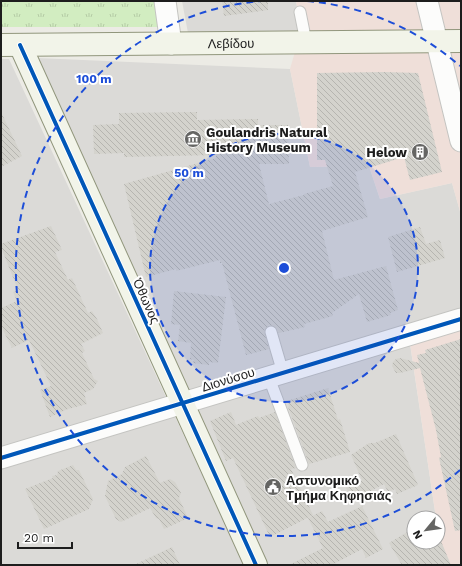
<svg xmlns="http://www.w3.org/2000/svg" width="462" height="566" font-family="'Work Sans',sans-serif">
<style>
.residential{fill:#dbdad7}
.commercial{fill:#efdfd9}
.grass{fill:url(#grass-tufts)}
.building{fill:url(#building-back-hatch)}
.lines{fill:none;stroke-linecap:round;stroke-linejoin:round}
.lane-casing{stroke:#c4c4c1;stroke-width:13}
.street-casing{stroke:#c4c4c1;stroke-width:23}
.secondary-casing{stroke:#91967c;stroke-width:24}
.lane{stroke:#fcfcfb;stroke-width:11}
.street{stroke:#fcfcfb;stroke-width:21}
.secondary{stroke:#f2f4e9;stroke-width:22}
.cycleway-casing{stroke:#fff;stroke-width:6}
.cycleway{stroke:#0057b8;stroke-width:4}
.ring{fill:none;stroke:#1d4ed8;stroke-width:2;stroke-dasharray:7 5}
.labels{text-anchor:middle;stroke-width:4;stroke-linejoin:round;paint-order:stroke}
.street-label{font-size:13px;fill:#1d1d1d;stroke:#fff}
.poi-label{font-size:13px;font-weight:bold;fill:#1d1d1d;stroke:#fff;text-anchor:start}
.centre{fill:#1d4ed8;stroke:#fff;stroke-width:2}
.ring-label{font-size:12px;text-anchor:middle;font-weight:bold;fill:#1d4ed8;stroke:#fff;stroke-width:4;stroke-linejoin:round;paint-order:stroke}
</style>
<defs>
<pattern id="grass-tufts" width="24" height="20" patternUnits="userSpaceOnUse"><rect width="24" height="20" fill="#d2edc1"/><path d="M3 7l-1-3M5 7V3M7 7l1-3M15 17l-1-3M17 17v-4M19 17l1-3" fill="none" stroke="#b4cba5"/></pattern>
<pattern id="building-back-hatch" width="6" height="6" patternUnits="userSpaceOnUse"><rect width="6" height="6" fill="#d4d3cd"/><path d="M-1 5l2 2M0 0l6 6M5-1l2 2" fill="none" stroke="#b6b5b0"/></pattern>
</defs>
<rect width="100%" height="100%" fill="#ecebe5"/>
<path class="residential" d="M182 1H296L301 31 188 33Z
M37 58 290 69 310 167 369 166 380 199 452 183 461 215V326L410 344 436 518H414V542H438V530L443 565H267Z
M1 59H9L244 565H1Z"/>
<path class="commercial" d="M296 1H461V215L452 183 380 199 369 166 310 167 290 69 301 31Z
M461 326V565H443L438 530V518H436L410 343Z"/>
<path class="grass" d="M1 1H154L158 27H1Z"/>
<path class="building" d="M222 1H268V10L224 16Z
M384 72 418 73 442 172 410 180 404 157 355 172 368 217 322 231 334 280 386 266 398 310 390 313 391 315 367 322 359 294 332 313 333 316 304 324 305 327 279 333 276 327 269 325 264 331 269 349 246 355 222 263H220V260L176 271V269L146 277 124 184 216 158V155L124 157V153L94 154 93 125 119 124V113L197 112V120L258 119V125H288L289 164H259L269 204 304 195V194L333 186 325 160H317V73Z
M1 112 22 156 1 167Z
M51 226 62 250 55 252 68 280 72 278 88 313 92 311 97 319 103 333 81 344 85 351 82 353 94 379 98 381 93 389 84 393 87 404 68 409 50 417 40 390 51 386 29 340 12 348 1 326V308L17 301 13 292 18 290 1 247V244Z
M420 227 426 244 440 240 445 258 397 272 388 237Z
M174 291 226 297 218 363 209 362V365L193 363 194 360 190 359 191 343 178 341 180 325 171 324Z
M461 339V530L455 531 439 458 441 457 436 430 420 368 400 373H396L392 366 393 362 396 359 400 358 419 363 417 355 426 353 425 350Z
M328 388 338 420 340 419 350 452 309 464 288 407 289 406 287 401Z
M231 412 236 425 258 416 259 418 275 412 296 468 291 469 313 515 270 537 233 458 226 461 210 421Z
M396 434 418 485 397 494 395 489 388 492 384 484 353 500 346 488 362 480 351 455 369 443H375Z
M146 456 160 483 170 479 175 482 181 493 179 498 188 518 164 529 159 519 156 518 150 508 121 522 116 519 105 496 108 481 122 474 125 467Z
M73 465 76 470H79L93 499 89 509 44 529 25 489 53 478 52 476 57 475 58 471Z
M362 506 383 549 366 558 362 549 332 565H289L323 548 308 518 322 511 328 522Z
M414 528V542H438V534L451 565H402L389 543Z
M172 547 180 565H134Z"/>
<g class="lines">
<g class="lane-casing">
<path id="lane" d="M300 12 306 42
M271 332 283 373
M269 378 302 465"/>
</g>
<g class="street-casing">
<path id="street" d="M165 1 171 44
M427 1 461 141
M1 458 461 319"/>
</g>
<g class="secondary-casing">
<g id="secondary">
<path id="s1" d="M1 45 461 41"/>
<path d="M20 45 256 565"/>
</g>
</g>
<use href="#lane" class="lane"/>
<use href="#street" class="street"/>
<use href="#secondary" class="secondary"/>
<g class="cycleway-casing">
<path id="cycleway" d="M20 45 256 565
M1 458 461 319"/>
</g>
<use href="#cycleway" class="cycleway"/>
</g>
<circle cx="284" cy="268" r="134" fill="#1d4ed8" fill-opacity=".12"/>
<g class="ring">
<circle cx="284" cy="268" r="134"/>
<path d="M460 470A268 268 0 1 1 261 1M307 1A268 268 0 0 1 460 66"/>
</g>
<defs>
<g id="museum-disc" transform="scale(0.9)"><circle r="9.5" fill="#656563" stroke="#fff"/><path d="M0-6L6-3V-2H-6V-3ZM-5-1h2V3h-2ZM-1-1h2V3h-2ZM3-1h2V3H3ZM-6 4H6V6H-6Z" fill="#fff"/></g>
<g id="building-disc" transform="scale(0.9)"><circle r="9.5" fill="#656563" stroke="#fff"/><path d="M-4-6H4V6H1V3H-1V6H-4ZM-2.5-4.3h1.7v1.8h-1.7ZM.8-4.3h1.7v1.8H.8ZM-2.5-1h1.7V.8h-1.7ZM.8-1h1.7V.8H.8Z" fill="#fff"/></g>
<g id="civic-disc" transform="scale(0.9)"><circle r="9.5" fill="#656563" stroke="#fff"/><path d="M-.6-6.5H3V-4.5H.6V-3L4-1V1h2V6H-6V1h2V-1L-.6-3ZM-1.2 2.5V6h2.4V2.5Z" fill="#fff"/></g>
</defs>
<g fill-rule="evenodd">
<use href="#museum-disc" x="193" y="139"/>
<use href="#building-disc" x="420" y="152"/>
<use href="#civic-disc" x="273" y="487"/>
</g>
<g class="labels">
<g class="street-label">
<text dy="5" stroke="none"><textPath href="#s1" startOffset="230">Λεβίδου</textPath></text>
<text transform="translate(147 301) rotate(66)" y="5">Όθωνος</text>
<text transform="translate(228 379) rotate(-17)" y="5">Διονύσου</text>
</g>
<g class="poi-label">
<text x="206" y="137">Goulandris Natural<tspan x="206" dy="15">History Museum</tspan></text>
<text x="407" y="157" text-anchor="end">Helow</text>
<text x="286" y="485">Αστυνομικό<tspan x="286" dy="15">Τμήμα Κηφησιάς</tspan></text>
</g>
</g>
<circle cx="284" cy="268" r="6" class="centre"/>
<g class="ring-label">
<text x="94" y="83">100 m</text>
<text x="189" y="177">50 m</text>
</g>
<rect width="462" height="566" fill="none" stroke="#1d1d1d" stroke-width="4"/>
<g transform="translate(426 530) rotate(241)"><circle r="19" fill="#ffffff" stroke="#a5a5a5"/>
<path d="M0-3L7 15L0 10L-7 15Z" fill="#656563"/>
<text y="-6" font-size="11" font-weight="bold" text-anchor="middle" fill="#1d1d1d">N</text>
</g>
<path d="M18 542v6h54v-6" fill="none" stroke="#1d1d1d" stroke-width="2"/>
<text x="24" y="542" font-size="12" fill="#1d1d1d" stroke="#ffffff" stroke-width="3" paint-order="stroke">20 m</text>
</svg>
